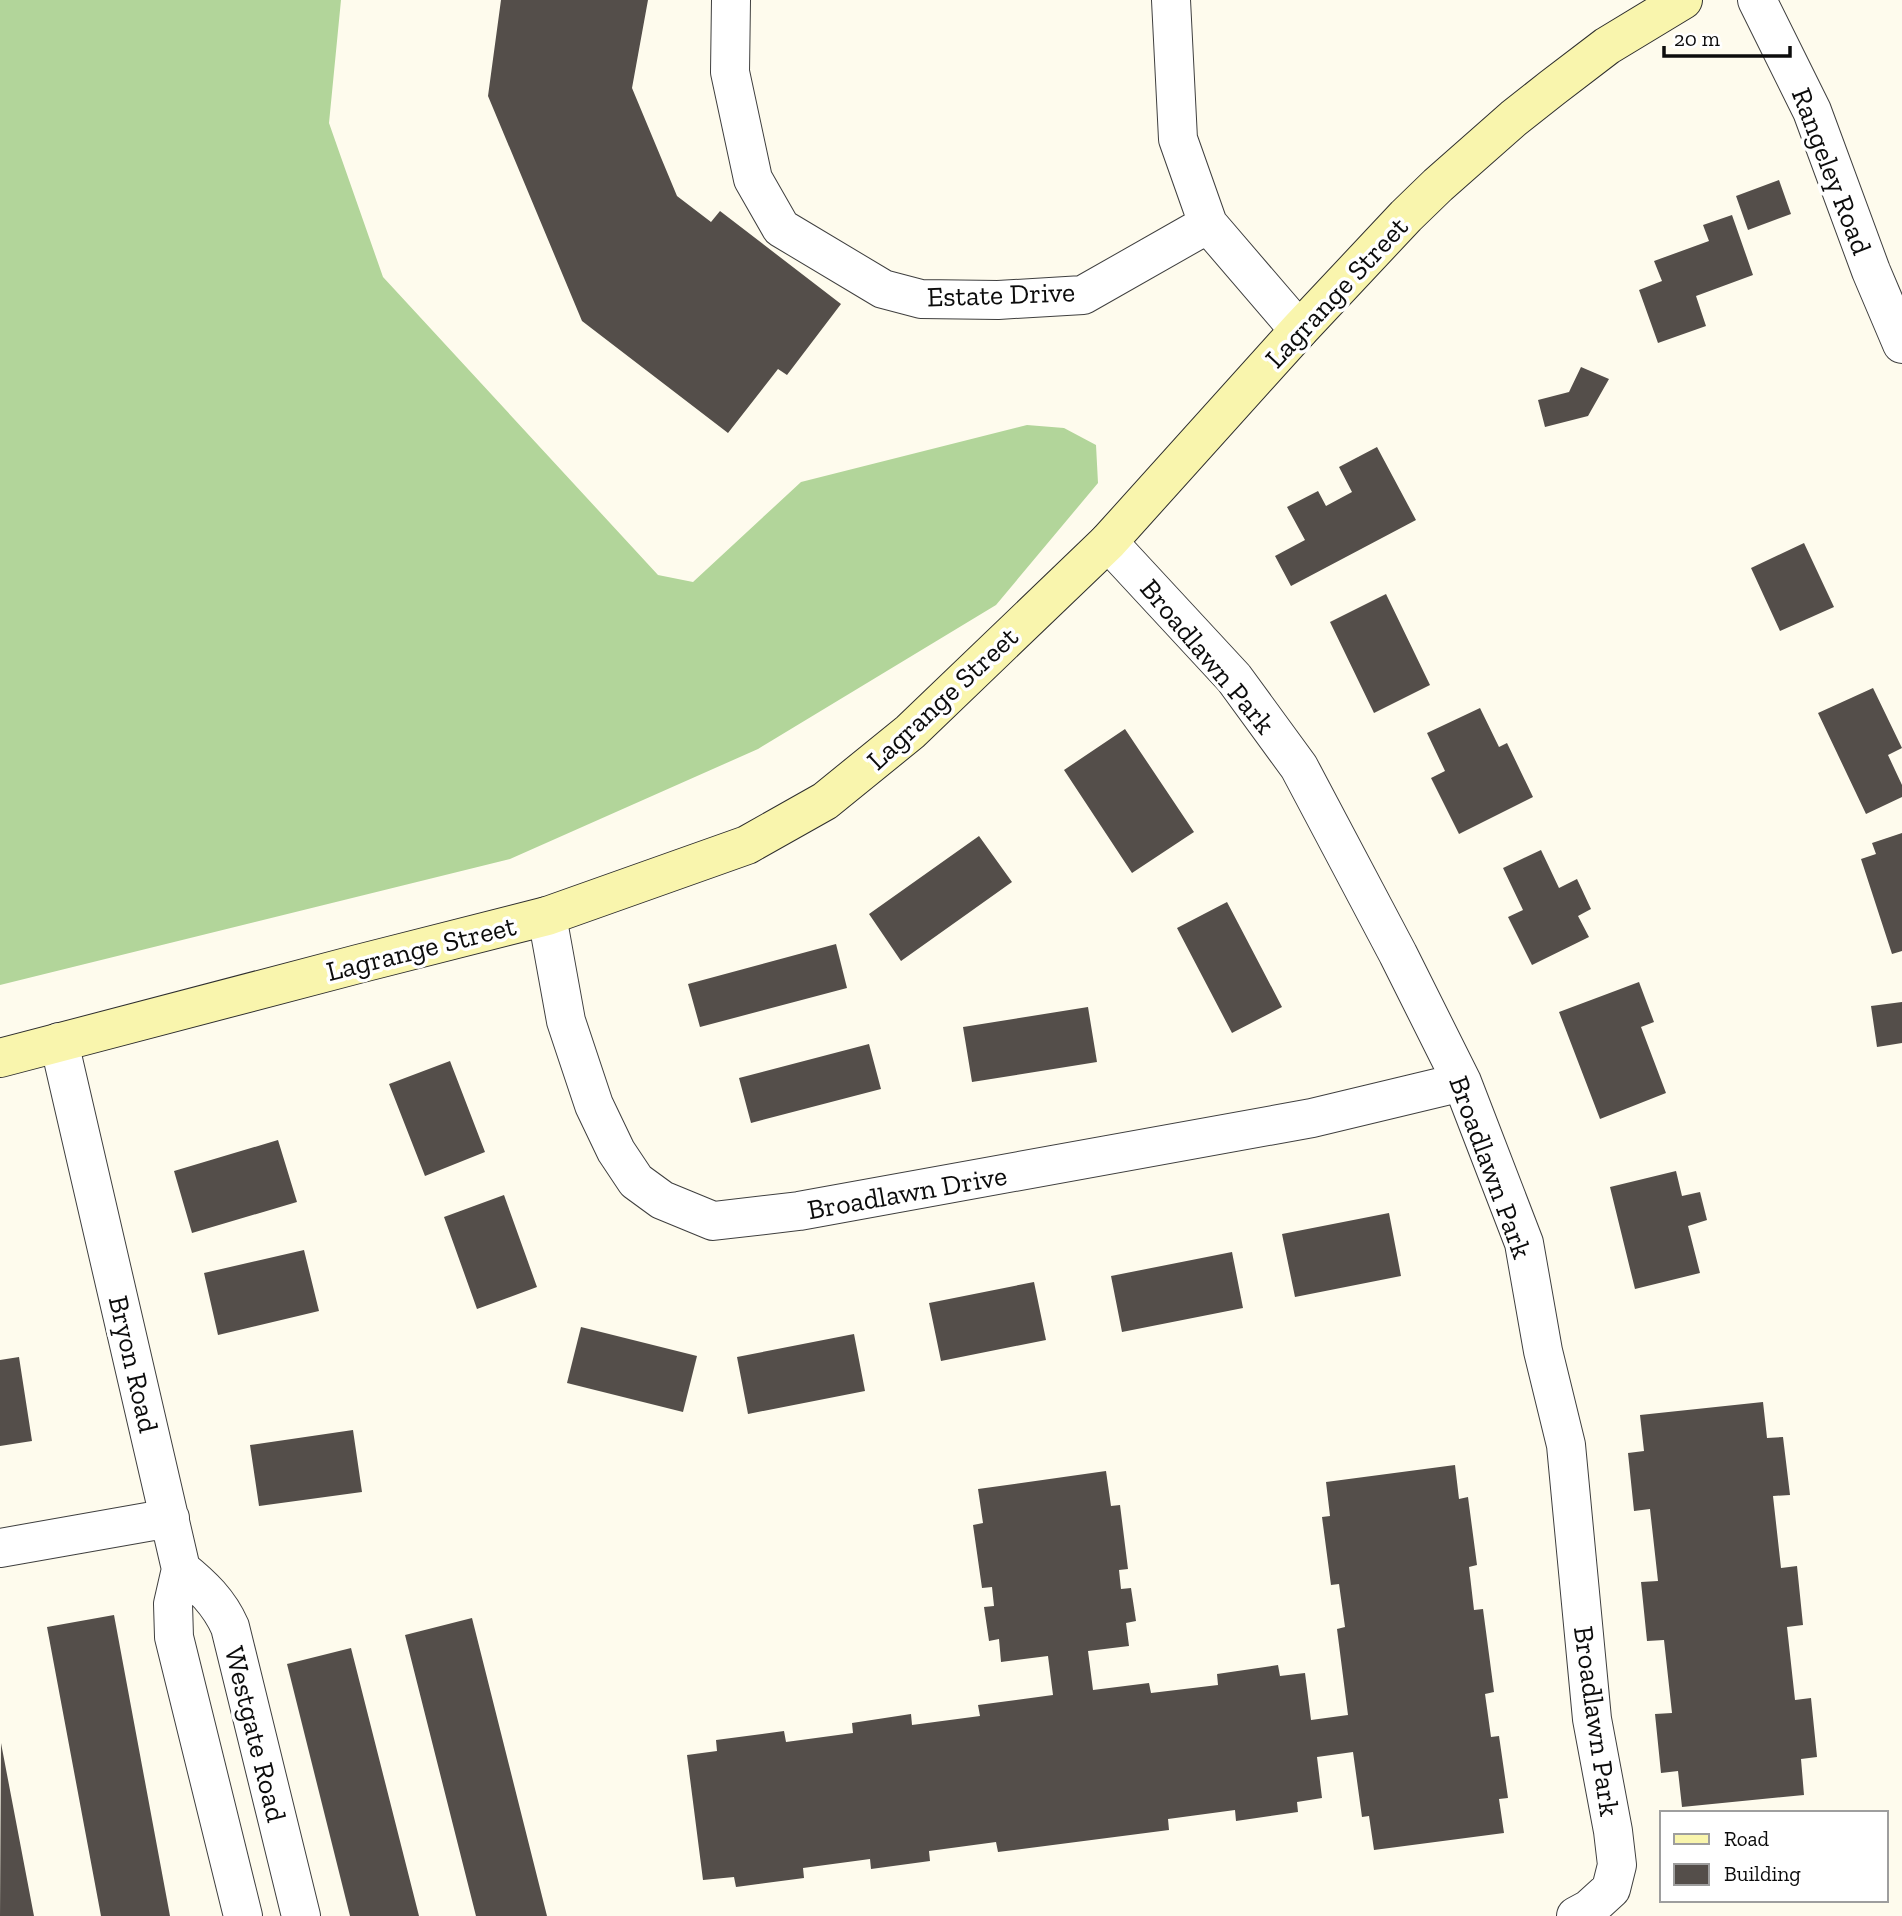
<svg xmlns="http://www.w3.org/2000/svg" width="1902" height="1916" font-family="'Zilla Slab',serif">
<style>
.forest{fill:#b2d59a}
.building{fill:#544e4a}
.lines{fill:none;stroke-linecap:round;stroke-linejoin:round}
.minor-casing{stroke:#3f3f3f;stroke-width:40}
.secondary-casing{stroke:#2e2e2e;stroke-width:40}
.minor{stroke:#fff;stroke-width:38}
.secondary{stroke:#f9f5ad;stroke-width:38}
.labels{text-anchor:middle;stroke-width:7;stroke-linejoin:round;paint-order:stroke}
.street-label{font-size:28px;fill:#0c0c0c;stroke:#fff}
</style>
<rect width="100%" height="100%" fill="#fefbed"/>
<path class="forest" d="M0 0H341L329 123 383 277 658 575 693 582 801 482 1027 425 1064 428 1096 445 1098 483 996 605 758 749 510 859 0 985Z"/>
<path class="building" d="M501 0H648L632 88 677 196 711 222 720 211 841 304 787 375 778 369 728 433 582 321 488 96Z
M1779 180 1791 214 1748 230 1736 196Z
M1732 215 1753 275 1696 296 1706 326 1658 343 1639 290 1662 281 1654 261 1709 241 1703 225Z
M1581 367 1609 379 1588 416 1545 427 1538 400 1569 392Z
M1377 447 1416 520 1291 586 1275 556 1305 540 1287 507 1318 491 1326 506 1352 492 1339 467Z
M1804 543 1834 607 1780 631 1751 568Z
M1386 594 1430 685 1374 713 1330 622Z
M1873 688 1902 748 1888 755 1902 785V797L1866 814 1818 713Z
M1480 708 1499 747 1507 743 1533 797 1459 834 1431 778 1445 771 1427 733Z
M1125 729 1194 832 1132 873 1064 770Z
M1902 833V951L1892 954 1861 859 1876 854 1872 843Z
M979 836 1012 882 901 961 869 914Z
M1541 850 1559 888 1577 879 1591 909 1578 916 1589 937 1532 965 1508 917 1523 910 1503 868Z
M1227 902 1282 1007 1232 1033 1177 928Z
M836 944 847 988 700 1027 688 984Z
M1639 982 1654 1022 1641 1027 1666 1093 1600 1119 1559 1012Z
M1902 1002V1043L1877 1047 1871 1006Z
M1088 1007 1097 1062 972 1082 963 1027Z
M869 1044 881 1089 751 1123 739 1078Z
M450 1061 485 1152 425 1176 389 1084Z
M278 1140 297 1202 192 1233 174 1171Z
M1676 1171 1682 1196 1700 1192 1707 1220 1688 1226 1700 1273 1635 1289 1610 1187Z
M504 1195 537 1287 477 1309 444 1217Z
M1389 1213 1401 1276 1295 1297 1282 1234Z
M304 1250 319 1311 218 1335 204 1273Z
M1232 1252 1243 1308 1122 1332 1111 1276Z
M1034 1282 1046 1340 941 1361 929 1303Z
M581 1327 697 1356 683 1412 567 1383Z
M854 1334 865 1391 748 1414 737 1357Z
M19 1357 32 1441 0 1446V1360Z
M1763 1402 1767 1438 1783 1437 1790 1495 1773 1496 1781 1568 1797 1566 1803 1625 1787 1627 1795 1700 1811 1698 1817 1757 1801 1759 1804 1795 1682 1807 1678 1771 1661 1773 1655 1714 1672 1713 1664 1640 1647 1641 1641 1582 1658 1581 1650 1509 1634 1511 1628 1453 1644 1451 1640 1415Z
M353 1430 362 1492 259 1506 250 1445Z
M1455 1465 1459 1499 1468 1497 1477 1565 1469 1567 1474 1610 1483 1609 1494 1692 1485 1694 1491 1737 1499 1736 1508 1798 1499 1799 1504 1833 1374 1850 1369 1816 1362 1817 1353 1752 1317 1757 1322 1798 1297 1802 1298 1812 1236 1821 1235 1810 1168 1819 1169 1830 998 1852 996 1842 929 1851 930 1861 871 1869 870 1859 803 1868 804 1878 736 1887 734 1877 703 1880 687 1755 717 1751 716 1740 784 1731 786 1742 853 1733 852 1723 911 1714 912 1725 980 1716 978 1705 1053 1695 1048 1656 1001 1662 999 1639 989 1641 984 1607 994 1606 992 1587 982 1588 973 1525 983 1523 978 1489 1106 1471 1111 1506 1120 1505 1128 1569 1119 1570 1121 1589 1131 1588 1136 1621 1126 1623 1129 1646 1088 1651 1093 1690 1149 1683 1151 1693 1218 1685 1217 1674 1278 1665 1280 1676 1305 1673 1311 1720 1348 1715 1337 1629 1345 1627 1339 1584 1331 1585 1322 1517 1330 1516 1326 1482Z
M114 1615 170 1916H101L47 1627Z
M472 1618 547 1916H476L405 1635Z
M351 1648 419 1916H350L287 1664Z
M1 1743 34 1916H0Z"/>
<g class="lines">
<g class="minor-casing">
<path id="minor" d="M731 0 730 72 753 179 781 228 883 289 921 299 998 300 1083 295 1208 224
M1171 0 1178 139 1208 224 1299 330
M1757 0 1812 111 1871 271 1902 344
M1108 542 1234 678 1299 767 1398 954 1462 1082 1524 1243 1543 1351 1566 1445 1592 1719 1613 1831 1617 1865 1611 1889 1589 1909 1576 1916
M547 916 566 1021 594 1105 616 1151 636 1181 662 1200 713 1221 799 1211 1312 1118 1462 1082
M59 1042 181 1569 173 1604 174 1637 243 1916
M0 1548 170 1518
M181 1569C202 1586 219 1602 230 1627L301 1916"/>
</g>
<g class="secondary-casing">
<path id="secondary" d="M0 1058 358 964 547 916 747 845 825 801 910 732 1108 542 1299 330 1406 216 1438 185 1514 118 1552 88 1607 46 1683 0"/>
</g>
<use href="#minor" class="minor"/>
<use href="#secondary" class="secondary"/>
</g>
<g class="labels">
<g class="street-label">
<text transform="translate(1832 171) rotate(69)" y="10">Rangeley Road</text>
<text transform="translate(1336 292) rotate(-47)" y="10">Lagrange Street</text>
<text transform="translate(1001 294) rotate(-2)" y="10">Estate Drive</text>
<text transform="translate(1208 656) rotate(50)" y="10">Broadlawn Park</text>
<text transform="translate(942 698) rotate(-43)" y="10">Lagrange Street</text>
<text transform="translate(421 948) rotate(-14)" y="10">Lagrange Street</text>
<text transform="translate(1491 1167) rotate(70)" y="10">Broadlawn Park</text>
<text transform="translate(907 1192) rotate(-10)" y="10">Broadlawn Drive</text>
<text transform="translate(134 1364) rotate(77)" y="10">Bryon Road</text>
<text transform="translate(1597 1721) rotate(82)" y="10">Broadlawn Park</text>
<text transform="translate(256 1734) rotate(76)" y="10">Westgate Road</text>
</g>
</g>
<rect x="1660" y="1811" width="228" height="91" fill="#ffffff" stroke="#9e9e9e" stroke-width="2"/>
<rect x="1674" y="1834" width="35" height="10" fill="#f9f5ad" stroke="#9e9e9e" stroke-width="2"/>
<text x="1724" y="1846" font-size="21" fill="#0c0c0c">Road</text>
<rect x="1674" y="1864" width="35" height="21" fill="#544e4a" stroke="#9e9e9e" stroke-width="2"/>
<text x="1724" y="1881" font-size="21" fill="#0c0c0c">Building</text>
<path d="M1664 46v10h126v-10" fill="none" stroke="#0c0c0c" stroke-width="3.5"/>
<text x="1674" y="46" font-size="21" fill="#0c0c0c" stroke="#ffffff" stroke-width="5" paint-order="stroke">20 m</text>
</svg>
